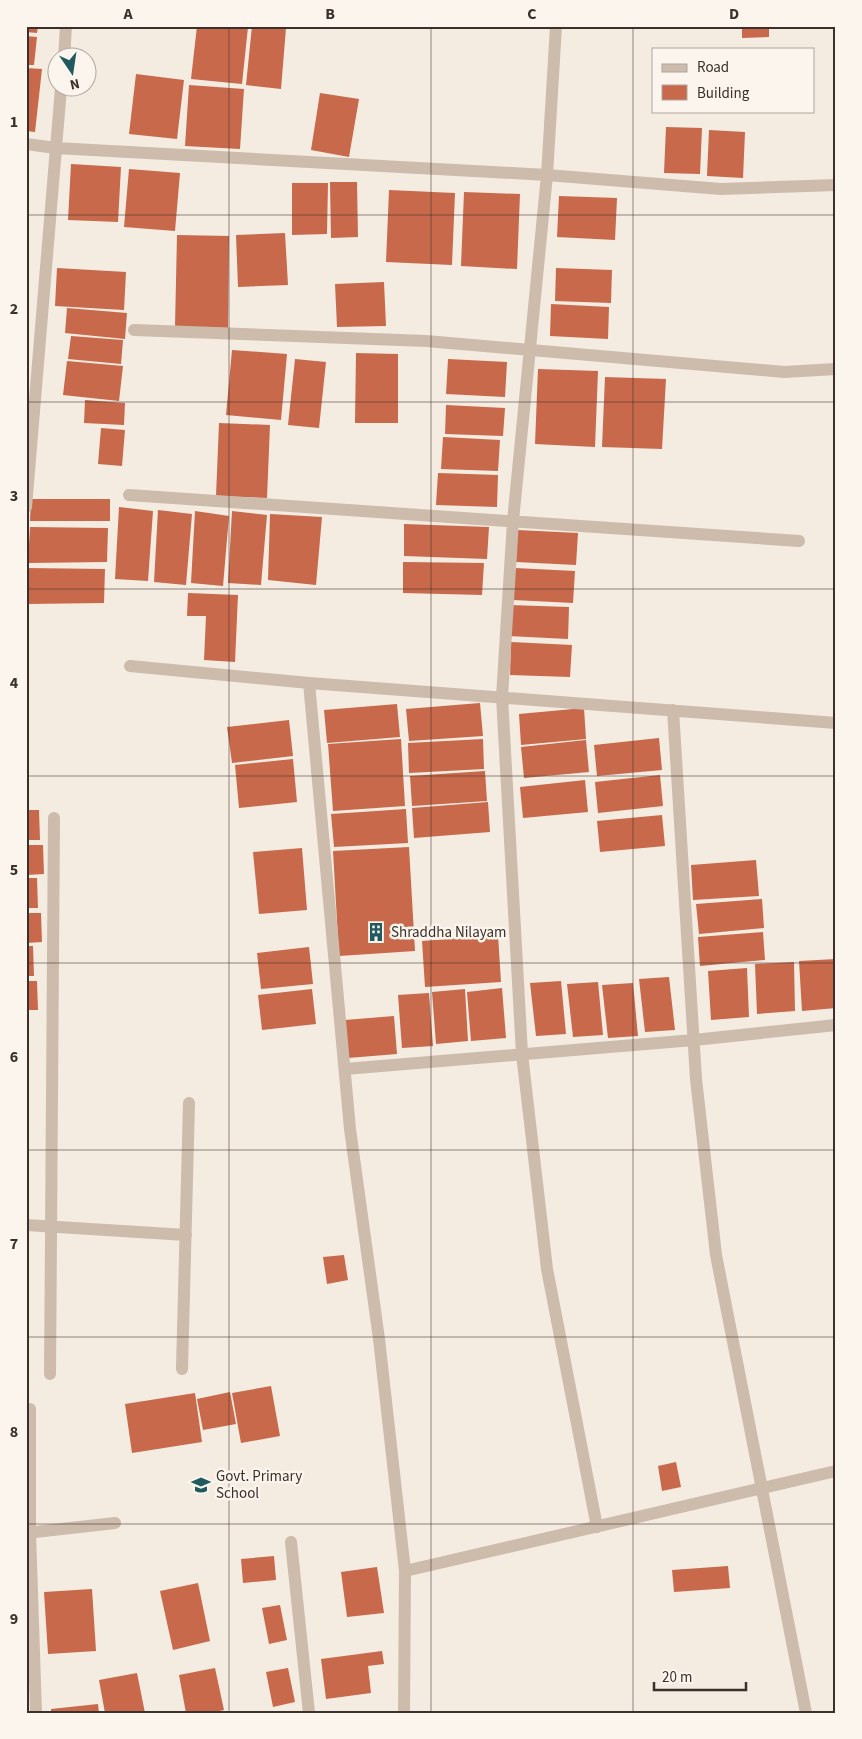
<svg xmlns="http://www.w3.org/2000/svg" width="862" height="1739" font-family="'Source Sans 3',sans-serif">
<style>
.building{fill:#c8694b}
.lines{fill:none;stroke-linecap:round;stroke-linejoin:round}
.minor{stroke:#cdbbac;stroke-width:12}
.grid{fill:none;stroke:#3b302b;stroke-width:1;stroke-opacity:0.55}
.labels{text-anchor:middle;stroke-width:5;stroke-linejoin:round;paint-order:stroke}
.poi-label{font-size:15px;fill:#3b302b;stroke:#fbf5ee;text-anchor:start}
.neatline{fill:none;stroke:#3b302b;stroke-width:2}
.grid-label{font-size:16px;text-anchor:middle;font-weight:bold;fill:#3b302b}
</style>
<rect width="100%" height="100%" fill="#f4ebe1"/>
<path class="building" d="M26 26H38L37 33 26 32Z
M197 26 248 27 242 84 191 79Z
M252 26 286 28 281 89 246 85Z
M742 26H769V37L742 38Z
M26 36 37 37 34 65H26Z
M26 68 42 69 35 132 26 131Z
M136 74 184 80 177 139 129 134Z
M189 85 244 89 240 149 185 146Z
M320 93 359 99 349 157 311 150Z
M666 127 702 128 700 174 664 173Z
M709 130 745 132 743 178 707 176Z
M71 164 121 167 118 222 68 220Z
M129 169 180 173 175 231 124 227Z
M330 182H357L358 237 331 238Z
M292 183H328L327 234 292 235Z
M389 190 455 193 452 265 386 262Z
M464 192 520 194 517 269 461 266Z
M559 196 617 198 615 240 557 237Z
M285 233 288 285 238 287 236 235Z
M177 235 229 236 228 328 175 327Z
M57 268 126 272 124 310 55 306Z
M556 268 612 270 611 303 555 301Z
M384 282 386 326 337 327 335 284Z
M551 304 609 307 608 339 550 336Z
M67 308 127 313 125 339 65 333Z
M71 336 123 340 121 364 68 359Z
M232 350 287 354 281 420 226 415Z
M356 353 398 354V423H355Z
M295 359 326 362 319 428 288 425Z
M448 359 507 362 505 397 446 394Z
M67 361 123 366 119 401 63 395Z
M538 369 598 371 595 447 535 444Z
M605 377 666 379 662 449 602 447Z
M85 400 125 403 124 425 84 423Z
M446 405 505 408 503 436 445 434Z
M219 423 270 425 267 498 216 496Z
M101 428 125 430 122 466 98 464Z
M443 437 500 440 498 471 441 469Z
M438 473 498 475 497 507 436 505Z
M31 499H110V521H30Z
M119 507 153 511 148 581 115 579Z
M158 510 192 514 186 585 154 582Z
M195 511 229 516 223 586 191 583Z
M232 511 267 515 261 585 228 583Z
M270 514 322 517 316 585 268 580Z
M404 524 489 527 487 559 404 556Z
M30 527 108 528 107 562 28 563Z
M517 530 578 533 576 565 516 562Z
M403 562 484 563 482 595 403 593Z
M27 568 105 569 104 603 26 604Z
M515 568 575 571 573 603 513 600Z
M188 593 238 595 235 662 204 660 206 616H187Z
M509 605 569 607 568 639 507 636Z
M511 642 572 645 570 677 510 675Z
M480 703 483 736 409 741 406 709Z
M397 704 400 737 327 743 324 710Z
M584 708 586 739 521 745 519 714Z
M289 720 293 756 232 763 227 727Z
M659 738 662 770 597 776 594 745Z
M401 739 405 806 333 811 328 744Z
M483 739 484 769 409 773 408 743Z
M586 740 589 772 524 778 521 747Z
M293 759 297 802 239 808 235 765Z
M485 771 487 801 412 806 410 776Z
M660 775 663 806 598 813 595 782Z
M585 780 588 812 523 818 520 787Z
M488 802 490 832 414 838 412 808Z
M406 809 408 843 334 847 331 814Z
M26 810H39L40 840H26Z
M662 815 665 846 600 852 597 821Z
M26 845H43L44 874 26 875Z
M409 847 415 951 339 956 333 851Z
M302 848 307 910 259 914 253 852Z
M756 860 759 896 693 900 691 865Z
M26 878H37L38 908H26Z
M762 899 764 928 699 934 696 904Z
M26 913H41L42 942 26 943Z
M763 932 765 960 700 966 698 937Z
M498 935 501 982 425 987 422 941Z
M26 946H33L34 976H26Z
M309 947 313 984 261 989 257 953Z
M836 959V1008L802 1011 799 961Z
M794 962 795 1011 757 1014 755 964Z
M747 968 749 1017 711 1020 708 971Z
M669 977 675 1030 645 1032 639 979Z
M26 981H37L38 1010H26Z
M561 981 566 1034 536 1036 530 983Z
M598 982 603 1035 573 1037 567 984Z
M633 983 638 1036 608 1038 602 985Z
M502 988 506 1038 471 1041 467 992Z
M312 989 316 1024 262 1030 258 995Z
M465 989 468 1041 436 1044 432 992Z
M429 993 433 1046 402 1048 398 995Z
M394 1016 397 1054 348 1058 345 1020Z
M344 1255 348 1280 327 1284 323 1257Z
M271 1386 280 1436 241 1443 232 1393Z
M230 1392 236 1424 203 1430 197 1399Z
M195 1393 202 1442 132 1453 125 1404Z
M676 1462 681 1487 662 1491 658 1466Z
M274 1556 276 1580 243 1583 241 1559Z
M728 1566 730 1588 674 1592 672 1570Z
M377 1567 384 1613 347 1617 341 1572Z
M198 1583 210 1641 173 1650 160 1591Z
M92 1589 96 1651 48 1654 44 1592Z
M280 1605 287 1640 269 1644 262 1608Z
M382 1651 384 1664 368 1666 371 1693 326 1699 321 1659Z
M215 1668 224 1710 211 1713H186L179 1675Z
M288 1668 295 1702 273 1707 266 1672Z
M137 1673 145 1713H105L99 1680Z
M98 1704 99 1713H51V1709Z"/>
<g class="lines">
<path class="minor" d="M556 26 547 175 513 521 502 697 522 1054 547 1269 597 1527
M64 58 66 26
M26 144 56 148 547 175 721 189 836 185
M134 330 426 341 784 372 836 369
M129 495 799 541
M26 507 61 88
M130 666 309 683 836 723
M309 683 350 1129 379 1339 405 1571 404 1713
M673 710 696 1079 716 1255 806 1713
M345 1069 694 1040 836 1025
M26 1225 186 1235
M182 1369 189 1103
M50 1374 54 818
M30 1409V1533L36 1713
M26 1533 115 1523
M291 1542 309 1713
M405 1571 836 1471"/>
</g>
<path class="grid" d="M229 26V1713M431 26V1713M633 26V1713M26 215H836M26 402H836M26 589H836M26 776H836M26 963H836M26 1150H836M26 1337H836M26 1524H836"/>
<defs>
<g id="building-bare" transform="scale(1.5)"><path d="M-4-6H4V6H1V3H-1V6H-4ZM-2.5-4.3h1.7v1.8h-1.7ZM.8-4.3h1.7v1.8H.8ZM-2.5-1h1.7V.8h-1.7ZM.8-1h1.7V.8H.8Z" fill="#1f5a5e" stroke="#fbf5ee" stroke-width="2.5" paint-order="stroke"/></g>
<g id="school-bare" transform="scale(1.5)"><path d="M0-5L7-2L0 1L-7-2ZM-4 1L0 2.5L4 1V4Q0 6-4 4Z" fill="#1f5a5e" stroke="#fbf5ee" stroke-width="2.5" paint-order="stroke"/></g>
</defs>
<g fill-rule="evenodd">
<use href="#building-bare" x="376" y="932"/>
<use href="#school-bare" x="201" y="1485"/>
</g>
<g class="labels">
<g class="poi-label">
<text x="391" y="937">Shraddha Nilayam</text>
<text x="216" y="1481">Govt. Primary<tspan x="216" dy="17">School</tspan></text>
</g>
</g>
<rect width="862" height="1739" fill="none" stroke="#fbf5ee" stroke-width="55"/>
<rect x="652" y="48" width="162" height="65" fill="#fbf5ee" stroke="#aea6a0"/>
<rect x="662" y="64" width="25" height="8" fill="#cdbbac" stroke="#aea6a0"/>
<text x="697" y="72" font-size="15" fill="#3b302b">Road</text>
<rect x="662" y="85" width="25" height="15" fill="#c8694b" stroke="#aea6a0"/>
<text x="697" y="98" font-size="15" fill="#3b302b">Building</text>
<g transform="translate(72 72) rotate(167)"><circle r="24" fill="#fbf5ee" stroke="#aea6a0"/>
<path d="M0-4L9 19L0 12L-9 19Z" fill="#1f5a5e"/>
<text y="-8" font-size="14" font-weight="bold" text-anchor="middle" fill="#3b302b">N</text>
</g>
<path d="M654 1682v8h92v-8" fill="none" stroke="#3b302b" stroke-width="2.5"/>
<text x="662" y="1682" font-size="15" fill="#3b302b" stroke="#fbf5ee" stroke-width="4" paint-order="stroke">20 m</text>
<rect x="28" y="28" width="806" height="1684" class="neatline"/>
<g class="grid-label">
<text x="128" y="19">A</text>
<text x="330" y="19">B</text>
<text x="532" y="19">C</text>
<text x="734" y="19">D</text>
<text x="14" y="127">1</text>
<text x="14" y="314">2</text>
<text x="14" y="501">3</text>
<text x="14" y="688">4</text>
<text x="14" y="875">5</text>
<text x="14" y="1062">6</text>
<text x="14" y="1249">7</text>
<text x="14" y="1437">8</text>
<text x="14" y="1624">9</text>
</g>
</svg>
